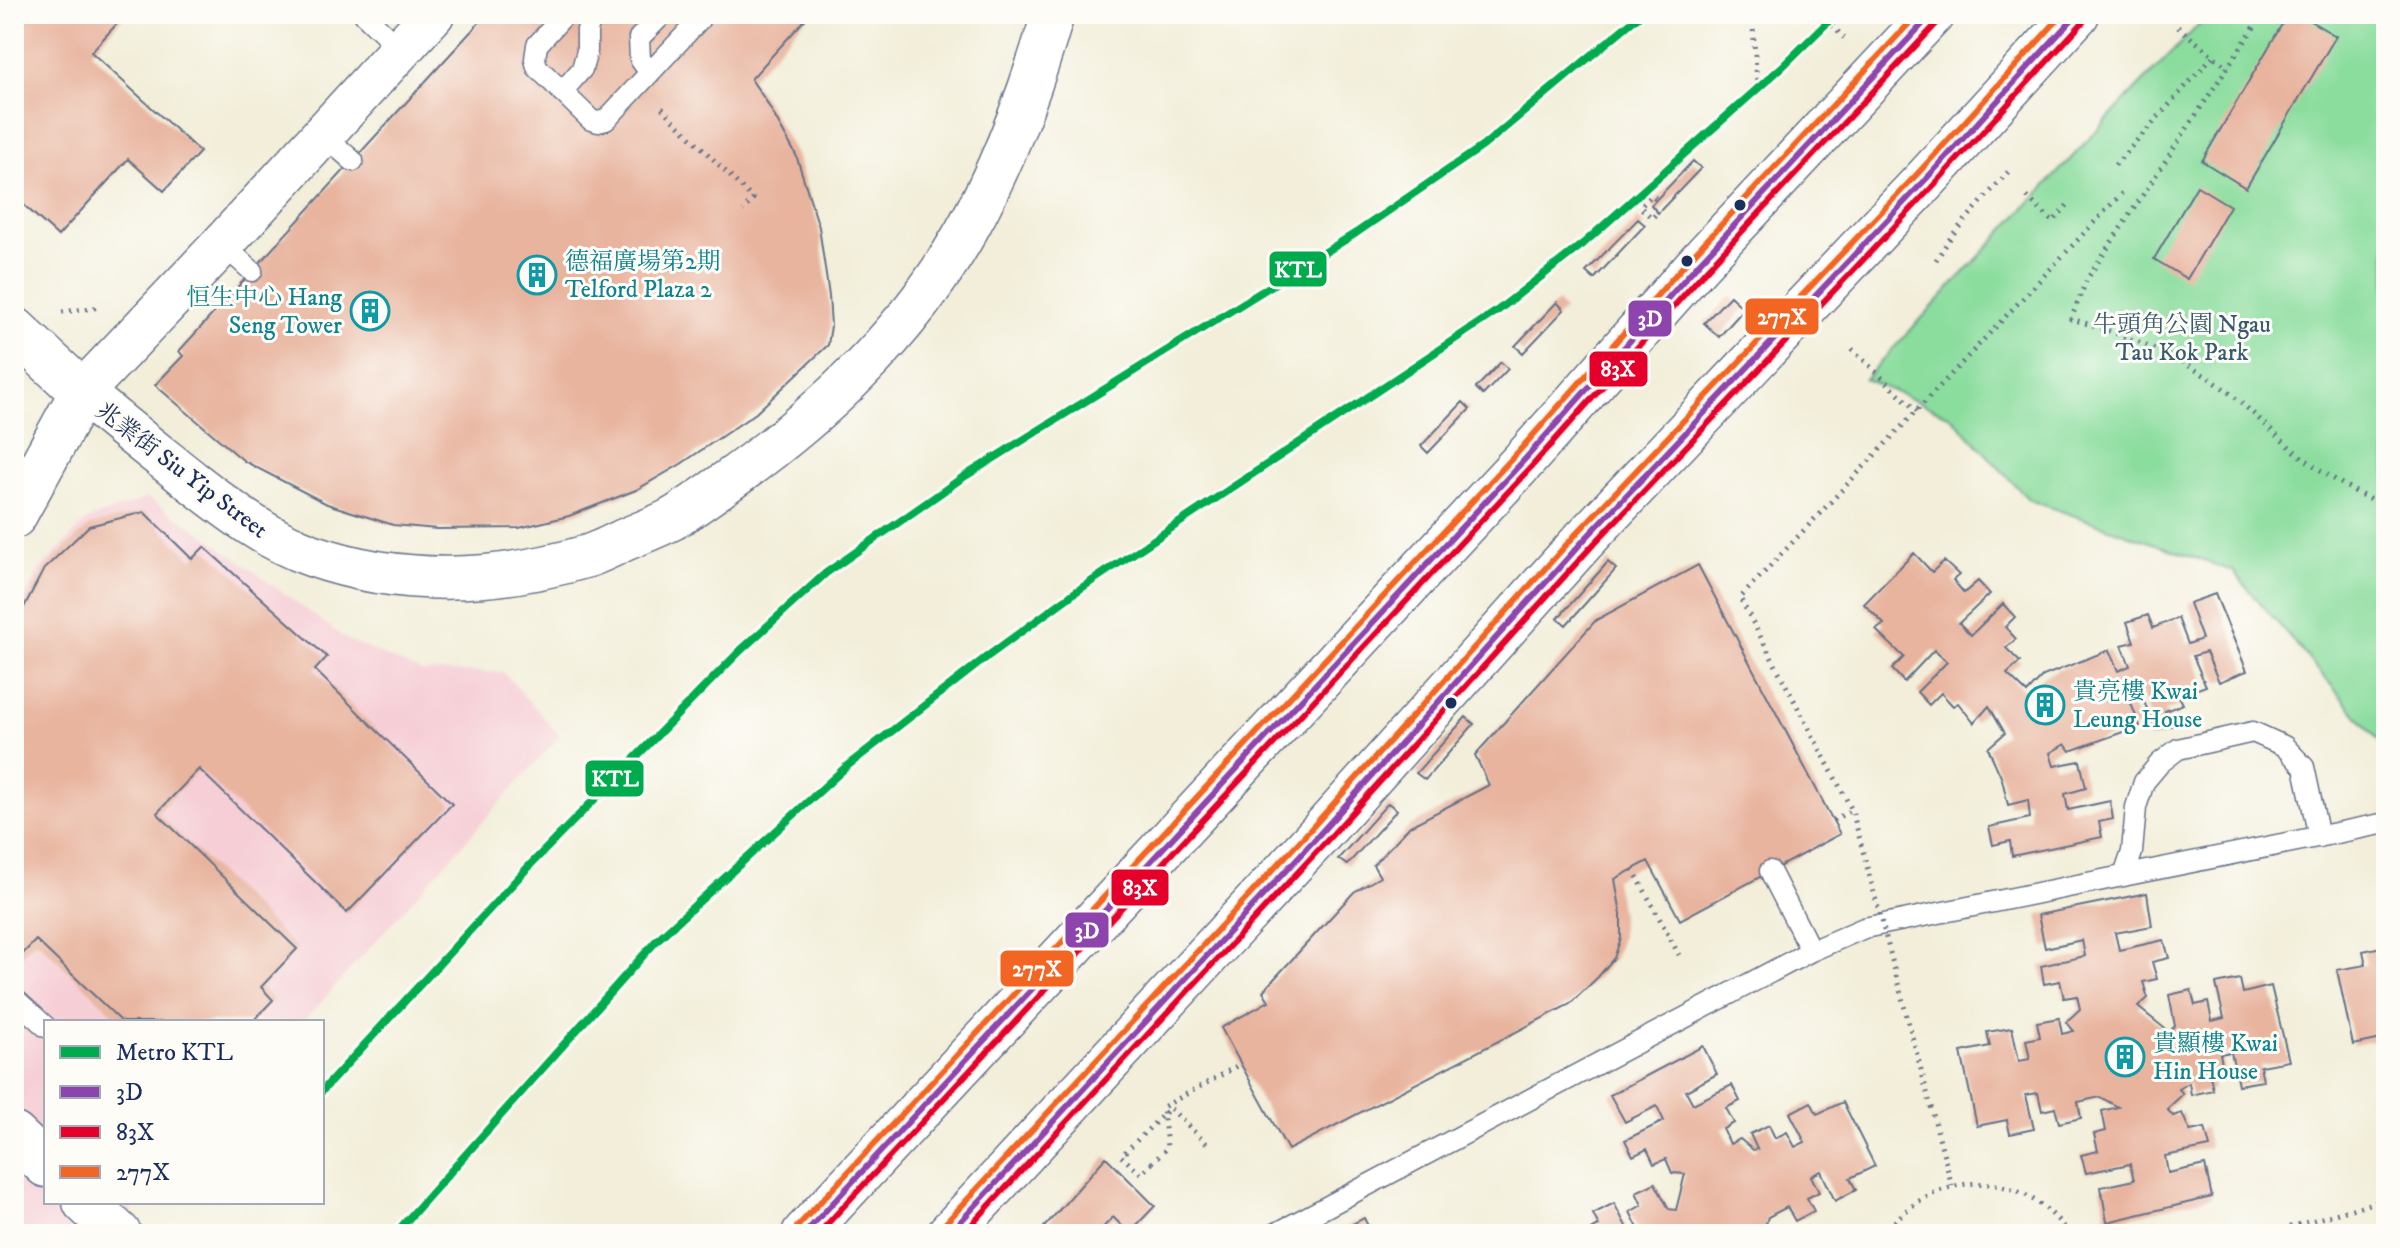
<svg xmlns="http://www.w3.org/2000/svg" width="2400" height="1248" font-family="'IM FELL DW Pica','Noto Serif TC',serif">
<style>
.built{fill:#f6cfd6}
.green{fill:#8bdd9e;stroke:#53867e;stroke-width:2}
.building{fill:#e8b49e}
.lines{fill:none;stroke-linecap:round;stroke-linejoin:round}
.lane-casing{stroke:#667289;stroke-width:23}
.street-casing{stroke:#667289;stroke-width:45}
.secondary-casing{stroke:#667289;stroke-width:47}
.highway-casing{stroke:#667289;stroke-width:47}
.path{stroke:#667289;stroke-width:5;stroke-dasharray:2 6;stroke-linecap:butt}
.lane{stroke:#fff;stroke-width:20}
.street{stroke:#fff;stroke-width:42}
.secondary{stroke:#fff;stroke-width:44}
.highway{stroke:#fff;stroke-width:44}
.path-bridge{stroke:#667289;stroke-width:5;stroke-dasharray:2 6;stroke-linecap:butt}
.bus-1-casing{stroke:#fdfcf7;stroke-width:12}
.bus-2-casing{stroke:#fdfcf7;stroke-width:12}
.bus-3-casing{stroke:#fdfcf7;stroke-width:12}
.bus-1{stroke:#8e44ad;stroke-width:6}
.bus-2{stroke:#e4002b;stroke-width:6}
.bus-3{stroke:#f26522;stroke-width:6}
.metro-1-casing{stroke:#fdfcf7;stroke-width:14}
.metro-1{stroke:#00ab4e;stroke-width:8}
.bus-dot{fill:#1b2f5e;stroke:#fdfcf7;stroke-width:3}
.labels{text-anchor:middle;stroke-width:6;stroke-linejoin:round;paint-order:stroke}
.culture-label{font-size:24px;fill:#0d838f;stroke:#fdfcf7;text-anchor:start}
.park-label{font-size:24px;fill:#375a6e;stroke:#fdfcf7}
.street-label{font-size:24px;fill:#1b2f5e;stroke:#fdfcf7}
.line-badge{stroke:#fdfcf7;stroke-width:3}
.badge-label{font-size:22px;text-anchor:middle;font-weight:bold;fill:#fff}
</style>
<rect width="100%" height="100%" fill="#fdfcf7"/>
<filter id="ink" filterUnits="userSpaceOnUse"><feTurbulence type="fractalNoise" baseFrequency=".0125" numOctaves="2"/><feDisplacementMap in="SourceGraphic" scale="16" xChannelSelector="R" yChannelSelector="G"/><feConvolveMatrix kernelMatrix="1 2 1 2 8 2 1 2 1" color-interpolation-filters="sRGB"/></filter>
<filter id="wash" filterUnits="userSpaceOnUse"><feTurbulence type="fractalNoise" baseFrequency=".006" numOctaves="4" result="noise"/><feDisplacementMap in="SourceGraphic" scale="32" xChannelSelector="R" yChannelSelector="G"/><feGaussianBlur stdDeviation="1.8" result="paint"/><feColorMatrix in="noise" values="0 0 0 0 0 0 0 0 0 0 0 0 0 0 0 0 0 1.4 0 .05"/><feComposite in="paint" operator="in"/></filter>
<g filter="url(#wash)">
<rect width="100%" height="100%" fill="#f2eed9"/>
<path class="built" d="M148 498 206 536 346 639 422 672H503L560 736 303 1022H46V1202H141L112 1234H14V617L39 570 87 520Z"/>
<path class="green" d="M2209 14H2386V749L2233 571 2029 500 1951 416 1865 379 2134 91Z"/>
<g id="blocks">
<path class="building" d="M14 14H126L91 52 200 152 164 191 128 159 58 236 14 196Z
M487 14H810L751 79 766 101 796 155 819 227 829 296 831 326 828 345 756 413 681 464 636 490 569 516 519 528 437 529 393 525 327 504 244 461 155 385 183 356 179 351Z
M2288 14H2298L2336 36 2246 188 2202 161Z
M1693 161 1701 168 1658 213 1651 205Z
M2197 186 2230 206 2187 279 2154 259Z
M1638 219 1645 225 1594 279 1586 272Z
M1730 296 1744 309 1719 337 1704 323Z
M1557 302 1564 310 1523 353 1515 346Z
M1501 362 1508 369 1483 395 1476 388Z
M1463 402 1470 409 1428 453 1421 446Z
M144 512 192 559 204 547 327 657 315 670 452 804 347 913 199 769 157 813 297 949 261 987 273 1000 252 1022H122L36 940 14 963V626L44 569 89 526Z
M1914 553 1932 572 1944 561 1959 575 1953 580 1964 593 1978 581 1990 594 1959 623 1971 635 2003 604 2015 617 2005 627 2016 639 2006 648 2020 662 2007 674 2027 693 2043 676 2109 650 2118 671 2130 666 2122 645 2134 642 2127 622 2148 615 2153 628 2178 618 2188 644 2202 639 2189 603 2215 594 2247 671 2219 682 2206 652 2193 656 2206 686 2179 696 2183 704 2165 711 2171 726 2156 730 2140 692 2128 696 2140 726 2070 751 2065 744 2050 753 2054 766 2080 761 2086 788 2065 794 2068 810 2110 801 2113 819 2099 822 2102 837 2012 856 2010 841 1993 845 1989 827 2030 818 2028 800 2008 805 2002 779 1988 748 2005 733 1989 706 1974 723 1958 703 1953 706 1941 693 1929 705 1917 692 1947 662 1934 650 1904 682 1892 669 1904 657 1876 630 1884 624 1864 604Z
M1608 562 1616 569 1566 625 1558 618Z
M1698 565 1840 834 1680 920 1648 861 1615 879 1621 914V938L1614 958 1598 977 1570 1004 1288 1150 1221 1028 1269 1001 1263 991 1354 892 1380 877 1373 865 1410 826 1489 785 1475 755 1596 620Z
M1466 717 1474 724 1425 780 1416 773Z
M1388 803 1397 810 1347 865 1338 859Z
M2147 893 2152 926 2115 933 2119 950 2164 940 2169 958 2152 962 2157 979 2143 982 2148 998 2138 1007 2169 1032 2175 1026 2169 995 2191 990 2195 1005 2208 1002 2212 1021 2224 1018 2216 984 2240 979 2243 993 2271 986 2289 1061 2260 1066 2263 1081 2238 1085 2231 1052 2220 1054 2224 1072 2210 1075 2213 1090 2191 1095 2189 1083 2179 1089 2183 1094 2167 1109 2173 1116 2182 1113 2190 1131 2205 1128 2210 1147 2165 1156 2168 1173 2205 1165 2212 1197 2107 1222 2101 1187 2134 1180 2130 1164 2086 1173 2081 1155 2098 1151 2094 1134 2106 1131 2102 1111 2118 1107 2100 1097 2078 1102 2081 1118 2059 1123 2055 1108 2042 1111 2038 1093 2026 1095 2034 1129 2010 1134 2007 1120 1977 1126 1961 1052 1990 1046 1987 1032 2012 1028 2019 1061 2030 1059 2026 1040 2040 1037 2037 1022 2059 1018 2062 1034 2074 1031 2066 1022 2080 1009 2077 996 2064 998 2060 981 2044 984 2041 966 2085 956 2082 940 2045 948 2038 915Z
M2386 946V1052H2385L2382 1039 2353 1045 2337 970 2366 965 2363 951Z
M1703 1046 1717 1074 1686 1091 1693 1104 1732 1085 1740 1101 1726 1108 1734 1123 1723 1129 1730 1144 1740 1139 1753 1150 1757 1149 1750 1134 1769 1125 1775 1138 1787 1132 1795 1147 1805 1142 1790 1113 1811 1102 1817 1114 1843 1102 1875 1166 1850 1178 1856 1190 1835 1201 1821 1171 1811 1176 1819 1192 1807 1198 1814 1211 1795 1221 1787 1207 1768 1217 1762 1234H1583L1599 1226 1593 1214 1614 1203 1629 1232 1638 1228 1630 1212 1642 1205 1636 1192 1655 1183 1669 1209 1676 1210 1685 1174 1672 1173 1666 1159 1654 1164 1647 1149 1633 1156 1625 1140 1664 1121 1657 1106 1625 1122 1610 1095Z
M1106 1157 1155 1206 1129 1233 1113 1217 1097 1234H1038Z
M1364 1218 1372 1234H1333Z"/>
</g>
</g>
<g filter="url(#ink)">
<use href="#blocks" fill-opacity="0" stroke="#667289" stroke-width="2"/>
<g class="lines">
<g class="lane-casing">
<path id="lane" d="M364 14 400 49
M565 14 537 45 535 59 537 67 591 120 598 122 606 120 699 20 702 14
M650 73 640 59 639 38 663 14
M562 92 582 69 587 51V30L594 14
M322 134 353 161
M222 244 252 271
M1770 871 1811 951
M2124 876 2132 852 2136 807 2144 782 2160 763 2178 749 2253 732 2284 746 2304 767 2319 837
M14 998 46 1027
M1275 1234 1811 951 1864 928 2386 823"/>
</g>
<g class="street-casing">
<path id="street" d="M433 14 218 249 82 392C115 421 150 448 184 475 224 506 263 538 311 555 402 587 496 583 588 556 600 552 612 546 624 540 640 533 657 527 672 519 689 509 705 497 721 486 818 418 906 337 965 233 1002 168 1032 86 1053 14"/>
</g>
<g class="secondary-casing">
<path id="secondary" d="M14 329 82 392 14 516
M14 1135 46 1165
M85 1202 119 1234"/>
</g>
<g class="highway-casing">
<path id="highway" d="M804 1234 1526 458 1700 262 1932 14
M949 1234 1316 838 1584 540 1927 178 2077 14"/>
</g>
<path class="path" d="M1752 14 1758 95
M1821 14 1844 38
M2263 14 2087 279 2071 319C2127 335 2181 356 2227 391 2250 409 2270 430 2292 449 2321 472 2352 492 2386 507
M2178 27 2228 68
M662 108 753 199 743 211
M2115 165 2213 56
M2027 197 2053 222 2070 202
M1655 215 1652 218 1640 207 1652 195 1656 199
M1936 260 1953 234 2008 172
M62 312 94 308 99 306
M1852 349 1917 411
M1833 820 1852 810
M1633 869 1679 955
M1152 1163 1141 1174 1121 1156 1170 1108 1209 1146
M1884 1234C1934 1168 2020 1165 2069 1234
M2267 1234 2386 1199"/>
<use href="#lane" class="lane"/>
<use href="#street" class="street"/>
<use href="#secondary" class="secondary"/>
<use href="#highway" class="highway"/>
<path class="path-bridge" d="M1152 1163 1167 1148 1163 1107 1241 1064
M1952 1186 1852 810 1740 598 2122 193"/>
<g class="bus-1-casing">
<path id="bus-1" d="M804 1234 1526 458 1700 262 1932 14
M949 1234 1316 838 1584 540 1927 178 2077 14"/>
</g>
<g class="bus-2-casing">
<path id="bus-2" d="M818 1234 1533 465 1707 269 1939 21
M963 1234 1323 845 1591 547 1934 185 2084 21"/>
</g>
<g class="bus-3-casing">
<path id="bus-3" d="M797 1227 1519 451 1693 255 1918 14
M942 1227 1309 831 1577 533 1920 171 2063 14"/>
</g>
<use href="#bus-1" class="bus-1"/>
<use href="#bus-2" class="bus-2"/>
<use href="#bus-3" class="bus-3"/>
<g class="metro-1-casing">
<path id="metro-1" d="M322 1091 531 864 740 651 826 573 962 478 1356 233 1483 146 1641 14
M395 1234 657 940 847 766 988 656 1077 591 1497 311 1584 243 1782 67 1836 14"/>
</g>
<use href="#metro-1" class="metro-1"/>
</g>
</g>
<defs>
<g id="building-ring" transform="scale(2)"><circle r="9.5" fill="#fdfcf7" stroke="#0f9aa8" stroke-width="1.5"/><path d="M-4-6H4V6H1V3H-1V6H-4ZM-2.5-4.3h1.7v1.8h-1.7ZM.8-4.3h1.7v1.8H.8ZM-2.5-1h1.7V.8h-1.7ZM.8-1h1.7V.8H.8Z" fill="#0f9aa8"/></g>
</defs>
<g fill-rule="evenodd">
<use href="#building-ring" x="537" y="275"/>
<use href="#building-ring" x="370" y="311"/>
<use href="#building-ring" x="2045" y="705"/>
<use href="#building-ring" x="2125" y="1057"/>
</g>
<g class="bus-dot">
<circle cx="1740" cy="205" r="7"/>
<circle cx="1687" cy="261" r="7"/>
<circle cx="1451" cy="703" r="7"/>
</g>
<g class="labels">
<g class="culture-label">
<text x="565" y="269">德福廣場第2期<tspan x="565" dy="28">Telford Plaza 2</tspan></text>
<text x="342" y="305" text-anchor="end">恒生中心 Hang<tspan x="342" dy="28">Seng Tower</tspan></text>
<text x="2073" y="699">貴亮樓 Kwai<tspan x="2073" dy="28">Leung House</tspan></text>
<text x="2153" y="1051">貴顯樓 Kwai<tspan x="2153" dy="28">Hin House</tspan></text>
</g>
<g class="park-label">
<text x="2182" y="332">牛頭角公園 Ngau<tspan x="2182" dy="28">Tau Kok Park</tspan></text>
</g>
<g class="street-label">
<text transform="translate(182 470) rotate(37)" y="8">兆業街 Siu Yip Street</text>
</g>
</g>
<g class="line-badge">
<rect x="1268" y="250" width="60" height="38" rx="8" fill="#00ab4e"/>
<rect x="1744" y="297" width="76" height="39" rx="8" fill="#f26522"/>
<rect x="1627" y="299" width="46" height="39" rx="8" fill="#8e44ad"/>
<rect x="1588" y="350" width="61" height="38" rx="8" fill="#e4002b"/>
<rect x="584" y="759" width="61" height="39" rx="8" fill="#00ab4e"/>
<rect x="1110" y="868" width="60" height="39" rx="8" fill="#e4002b"/>
<rect x="1064" y="911" width="46" height="38" rx="8" fill="#8e44ad"/>
<rect x="999" y="949" width="76" height="39" rx="8" fill="#f26522"/>
</g>
<g class="badge-label">
<text x="1298" y="277">KTL</text>
<text x="1782" y="324">277X</text>
<text x="1650" y="326">3D</text>
<text x="1618" y="376">83X</text>
<text x="615" y="786">KTL</text>
<text x="1140" y="895">83X</text>
<text x="1087" y="938">3D</text>
<text x="1037" y="976">277X</text>
</g>
<rect width="2400" height="1248" fill="none" stroke="#fdfcf7" stroke-width="48"/>
<rect x="44" y="1020" width="280" height="184" fill="#fdfcf7" stroke="#a3aaba" stroke-width="2"/>
<rect x="60" y="1046" width="40" height="12" fill="#00ab4e" stroke="#a3aaba" stroke-width="2"/>
<text x="116" y="1060" font-size="24" fill="#1b2f5e">Metro KTL</text>
<rect x="60" y="1086" width="40" height="12" fill="#8e44ad" stroke="#a3aaba" stroke-width="2"/>
<text x="116" y="1100" font-size="24" fill="#1b2f5e">3D</text>
<rect x="60" y="1126" width="40" height="12" fill="#e4002b" stroke="#a3aaba" stroke-width="2"/>
<text x="116" y="1140" font-size="24" fill="#1b2f5e">83X</text>
<rect x="60" y="1166" width="40" height="12" fill="#f26522" stroke="#a3aaba" stroke-width="2"/>
<text x="116" y="1180" font-size="24" fill="#1b2f5e">277X</text>
</svg>
